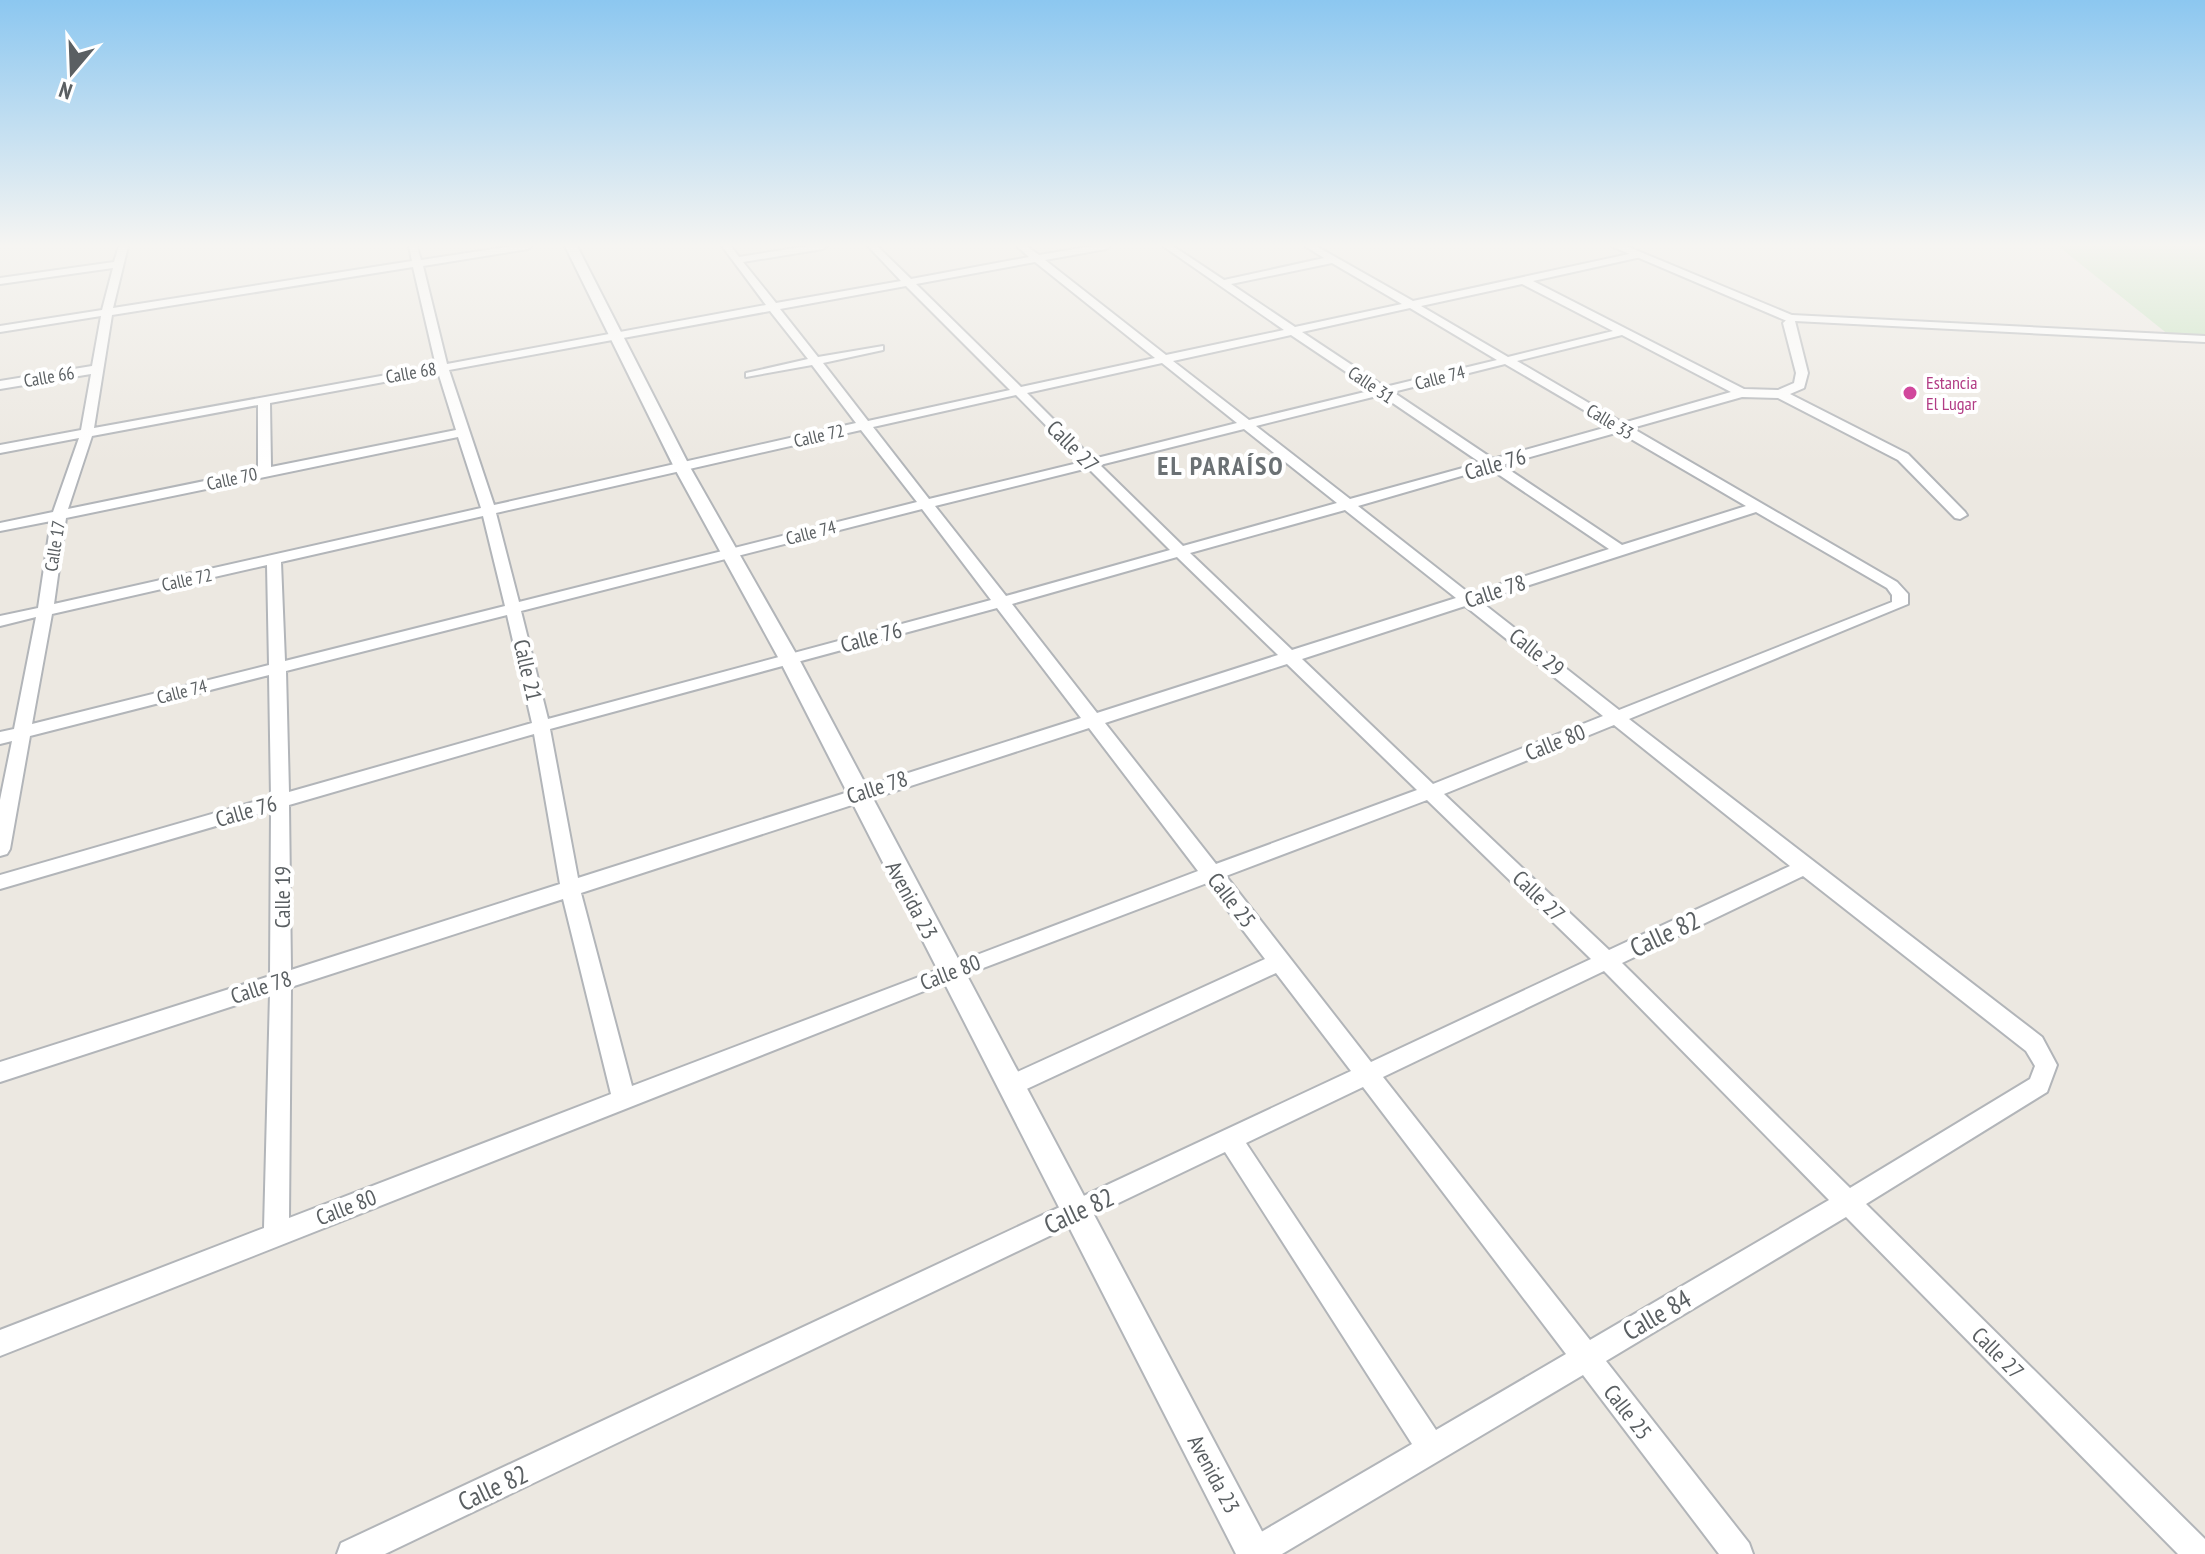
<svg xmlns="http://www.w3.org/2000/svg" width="2205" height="1554" font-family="'PT Sans Narrow',sans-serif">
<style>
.green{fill:#c5e3be}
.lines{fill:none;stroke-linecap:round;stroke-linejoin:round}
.minor-casing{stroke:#b2b5b9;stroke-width:4}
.tertiary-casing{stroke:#b2b5b9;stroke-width:4}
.minor{fill:#fff;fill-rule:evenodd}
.tertiary{fill:#fff;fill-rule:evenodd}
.hotel-dot{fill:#d1479c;stroke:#fff;stroke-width:3}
.labels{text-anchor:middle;stroke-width:8;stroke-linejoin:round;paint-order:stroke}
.far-street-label{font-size:18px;fill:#5a5f62;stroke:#fff}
.far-hotel-label{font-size:18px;fill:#b23c85;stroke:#fff;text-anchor:start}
.street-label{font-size:22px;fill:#5a5f62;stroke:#fff}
.far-district-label{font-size:26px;font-weight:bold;letter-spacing:2px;fill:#6b7174;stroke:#fff}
.near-street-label{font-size:26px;fill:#5a5f62;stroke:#fff}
</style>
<rect width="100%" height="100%" fill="#ece8e1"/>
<path class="green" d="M2058 246H2205V337L2169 335Z"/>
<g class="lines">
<g class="minor-casing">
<path id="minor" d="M119 246H128L113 308 412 261 409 246H417L421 260 513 246H532L528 249 423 266 447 364 766 305 722 246H731L739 257 808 246H827L823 249 743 262 776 303 901 281 868 246H877L911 279 1029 257 1017 246H1026L1039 255 1093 246H1110L1106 249 1045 260 1166 355 1284 330 1163 246H1173L1224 280 1324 258 1305 246H1316L1413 301 1638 252 1643 255 1641 257 1533 281 1744 389 1778 390 1794 383 1796 373 1783 323 1792 315 2205 336V342L1795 321 1808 373 1804 388 1790 394 1908 454 1965 512 1967 515 1960 519 1955 518 1898 460 1778 398 1742 397 1632 428 1897 582 1908 594V604L1629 719 2042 1037 2057 1065 2047 1092 1866 1204 2205 1539V1554H2178L1846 1217 1606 1361 1749 1543 1753 1554H1719L1583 1375 1282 1554H1240L1244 1542 1412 1444 1225 1152 385 1554H337L341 1543 1351 1071 1276 973 1018 1093 1010 1096 1002 1093 999 1086 1002 1079 1265 959 1207 883 957 978 0 1356V1330L264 1228 270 994 0 1082V1062L270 976 271 810 0 889V875L271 797 269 675 30 736 10 849 7 854 0 856V800L12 741 0 744V732L14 729 36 617 0 626V616L38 608 51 521 0 531V523L53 512 79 438 0 453V445L81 430 91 374 0 389V381L92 366 101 316 0 332V326L102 310 113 268 0 284V278L114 262ZM1035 262 1155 358 1021 387 916 284ZM1332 263 1402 304 1295 327 1231 284ZM413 267 436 366 94 428 112 315ZM1522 284 1613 331 1508 357 1421 306ZM906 286 1010 390 868 421 823 363 883 350V346L818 357 780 309ZM1410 308 1497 360 1385 387 1302 332ZM770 311 808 359 746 373V377L812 365 856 423 494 505 449 370ZM1291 335 1373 390 1249 420 1173 361ZM1622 335 1731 392 1623 423 1517 361ZM1162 363 1237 423 1093 459 1027 393ZM1505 364 1611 426 1493 459 1393 392ZM438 372 456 430 271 467 270 403ZM1016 395 1082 462 929 499 873 427ZM1381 395 1481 463 1350 499 1256 426ZM258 405V470L68 509 92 436ZM1244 429 1337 503 1183 546 1100 465ZM861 430 917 502 519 602 496 513ZM1619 432 1746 506 1622 545 1502 465ZM458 437 481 508 54 604 66 518ZM1088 468 1170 550 1006 596 935 506ZM1489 468 1609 549 1470 594 1358 506ZM922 509 991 600 548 719 521 611ZM1345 510 1456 598 1292 650 1190 553ZM1756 512 1887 588 1892 595V602L1619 710 1480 601ZM483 516 505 606 285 661 281 562ZM1177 557 1278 655 1097 713 1012 604ZM267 565 269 665 32 724 52 614ZM1465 606 1603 716 1433 784 1302 659ZM997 608 1081 718 578 878 550 729ZM507 615 532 723 289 792 286 671ZM1287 664 1417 790 1216 864 1105 723ZM1614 725 1790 866 1609 950 1444 794ZM1089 728 1198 871 632 1086 581 893ZM534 734 560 884 291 970 289 805ZM1427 800 1591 959 1371 1062 1226 876ZM1803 876 2026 1051 2035 1066 2030 1079 1850 1188 1622 963ZM563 899 611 1094 289 1218 291 987ZM1604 971 1829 1200 1590 1340 1383 1077ZM1363 1087 1566 1354 1436 1430 1246 1143Z"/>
</g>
<g class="tertiary-casing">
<path id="tertiary" d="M565 246H577L691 469 799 659 1274 1554H1236L779 659 675 469Z
M1611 246H1626L1799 318 1787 321Z"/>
</g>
<use href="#minor" class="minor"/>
<use href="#tertiary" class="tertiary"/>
</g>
<linearGradient id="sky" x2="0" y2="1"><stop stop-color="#8cc7f0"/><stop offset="0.53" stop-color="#f6f5f2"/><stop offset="1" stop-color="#f6f5f2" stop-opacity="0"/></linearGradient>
<rect width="2205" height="463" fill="url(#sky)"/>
<circle class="hotel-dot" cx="1910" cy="393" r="8"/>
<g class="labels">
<g class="far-street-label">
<text transform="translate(411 373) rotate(-10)" y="6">Calle 68</text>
<text transform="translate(49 377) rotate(-10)" y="6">Calle 66</text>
<text transform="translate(1440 378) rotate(-14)" y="6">Calle 74</text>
<text transform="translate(1371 385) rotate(34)" y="6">Calle 31</text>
<text transform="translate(1610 422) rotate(31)" y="6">Calle 33</text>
<text transform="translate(819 436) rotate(-13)" y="6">Calle 72</text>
<text transform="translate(232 479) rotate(-12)" y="6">Calle 70</text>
<text transform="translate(811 533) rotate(-14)" y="6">Calle 74</text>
<text transform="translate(55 546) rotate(-81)" y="6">Calle 17</text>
<text transform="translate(187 580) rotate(-12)" y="6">Calle 72</text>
<text transform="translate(182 692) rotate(-14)" y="6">Calle 74</text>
</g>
<g class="far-hotel-label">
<text x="1926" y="389">Estancia<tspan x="1926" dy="21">El Lugar</tspan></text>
</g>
<g class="street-label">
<text transform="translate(1073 446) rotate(45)" y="8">Calle 27</text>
<text transform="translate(1495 464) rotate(-16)" y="8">Calle 76</text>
<text transform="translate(1495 591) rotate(-18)" y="8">Calle 78</text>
<text transform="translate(871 637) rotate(-15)" y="8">Calle 76</text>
<text transform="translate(1537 652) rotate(38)" y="8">Calle 29</text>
<text transform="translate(528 670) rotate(77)" y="8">Calle 21</text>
<text transform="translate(1555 742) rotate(-22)" y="8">Calle 80</text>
<text transform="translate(877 787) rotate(-18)" y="8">Calle 78</text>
<text transform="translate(246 811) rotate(-16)" y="8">Calle 76</text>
<text transform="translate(1539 896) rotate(44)" y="8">Calle 27</text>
<text transform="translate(282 897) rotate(-90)" y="8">Calle 19</text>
<text transform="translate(912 900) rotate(62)" y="8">Avenida 23</text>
<text transform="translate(1232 900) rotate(52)" y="8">Calle 25</text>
<text transform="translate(950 972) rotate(-21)" y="8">Calle 80</text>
<text transform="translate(261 987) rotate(-18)" y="8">Calle 78</text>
<text transform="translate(346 1207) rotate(-21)" y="8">Calle 80</text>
<text transform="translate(1998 1353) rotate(45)" y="8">Calle 27</text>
<text transform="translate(1628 1412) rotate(52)" y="8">Calle 25</text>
<text transform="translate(1214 1474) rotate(62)" y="8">Avenida 23</text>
</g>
<g class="far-district-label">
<text x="1221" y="475">EL PARAÍSO</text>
</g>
<g class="near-street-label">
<text transform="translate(1665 934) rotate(-25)" y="9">Calle 82</text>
<text transform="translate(1079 1211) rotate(-25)" y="9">Calle 82</text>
<text transform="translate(1657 1315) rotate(-30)" y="9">Calle 84</text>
<text transform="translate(493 1488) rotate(-25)" y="9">Calle 82</text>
</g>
</g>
<g transform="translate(72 72) rotate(199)" stroke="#ffffff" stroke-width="6" paint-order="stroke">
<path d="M0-6L14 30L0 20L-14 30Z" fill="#5a5f62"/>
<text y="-12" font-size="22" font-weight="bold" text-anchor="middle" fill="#5a5f62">N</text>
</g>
</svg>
